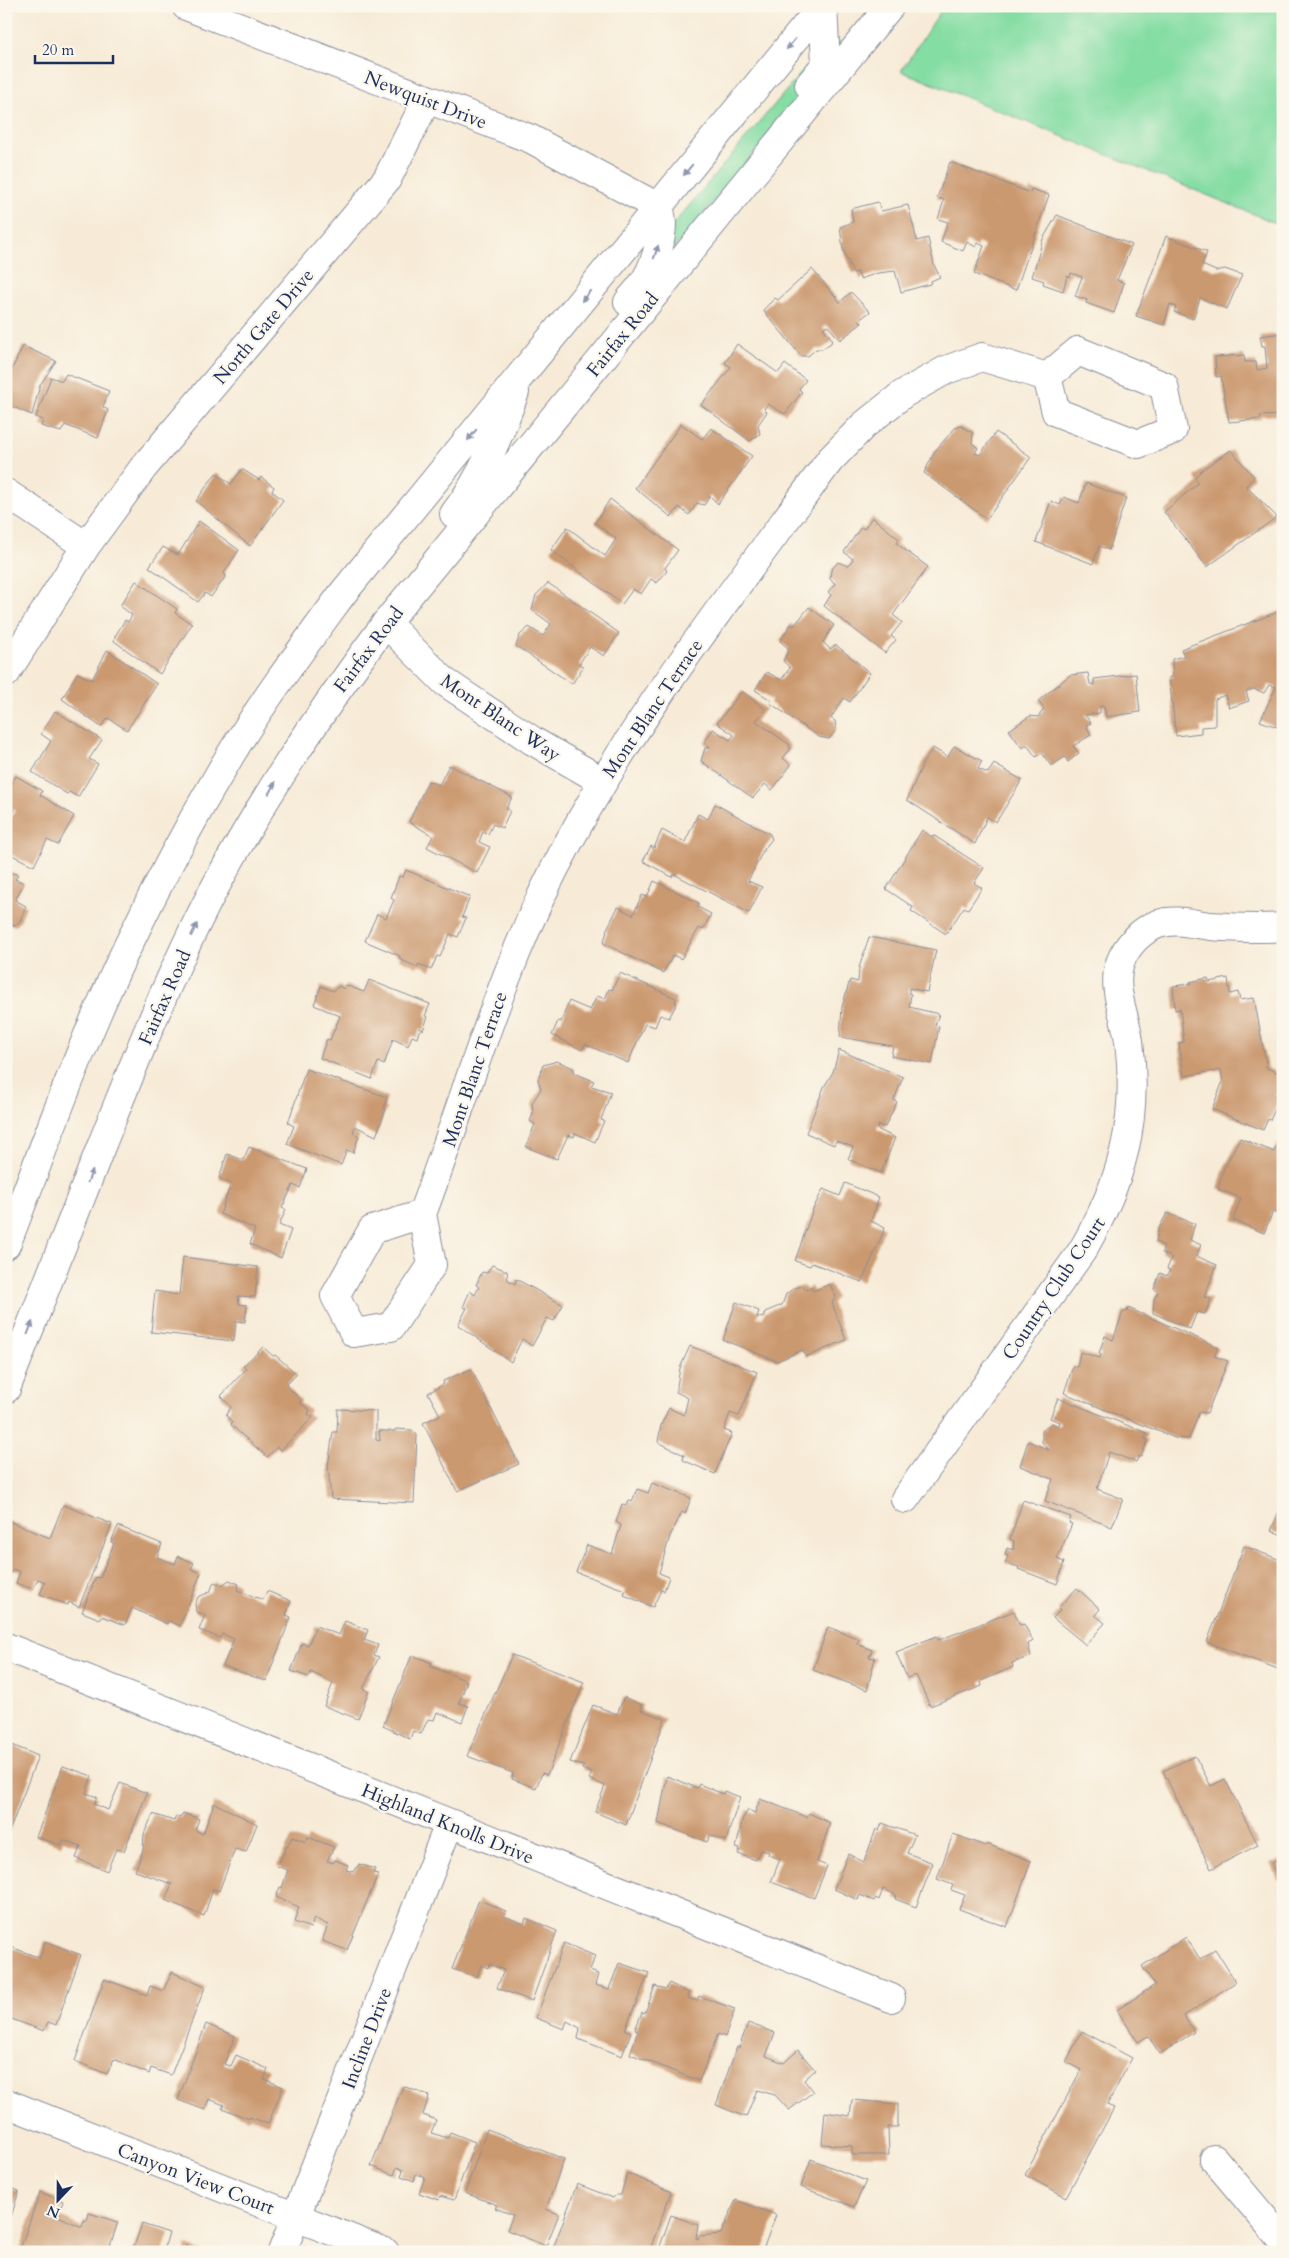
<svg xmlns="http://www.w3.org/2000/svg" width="1289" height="2258" font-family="Cardo,serif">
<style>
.green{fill:#84dda3;stroke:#508680}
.building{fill:#cb996f}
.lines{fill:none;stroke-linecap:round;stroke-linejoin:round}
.minor-casing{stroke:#898d9a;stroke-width:30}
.major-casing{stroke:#898d9a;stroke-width:30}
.minor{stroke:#fff;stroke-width:28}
.major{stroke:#fff;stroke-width:28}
.oneway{fill:#8d97ae}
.labels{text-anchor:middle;stroke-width:4.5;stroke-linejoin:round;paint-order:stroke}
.street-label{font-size:19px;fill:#1b2f5e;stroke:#fbf7ec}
</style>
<rect width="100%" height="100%" fill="#fbf7ec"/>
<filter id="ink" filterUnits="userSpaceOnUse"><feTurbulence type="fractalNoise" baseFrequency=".02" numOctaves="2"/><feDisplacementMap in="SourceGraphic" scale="10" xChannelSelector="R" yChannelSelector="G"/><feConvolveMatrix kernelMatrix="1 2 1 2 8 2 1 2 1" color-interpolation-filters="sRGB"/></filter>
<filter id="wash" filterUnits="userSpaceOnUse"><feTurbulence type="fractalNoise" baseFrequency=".0096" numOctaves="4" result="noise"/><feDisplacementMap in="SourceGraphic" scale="20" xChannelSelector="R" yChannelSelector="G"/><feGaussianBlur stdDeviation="1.12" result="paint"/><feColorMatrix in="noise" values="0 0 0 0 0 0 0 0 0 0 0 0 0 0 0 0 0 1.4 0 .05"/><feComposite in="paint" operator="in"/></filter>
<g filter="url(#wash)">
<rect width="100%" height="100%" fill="#f7ebd7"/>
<path class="green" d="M944 6H1283V226L901 71Z
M836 39 841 44 840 51 655 271 671 227 829 40Z"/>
<g id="blocks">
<path class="building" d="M950 162 1030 193 1031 189 1049 195 1016 290 974 274 984 246 978 243 976 247 967 242 963 251 941 242 948 222 938 219 944 200 937 198Z
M878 202 881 211 908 205 917 241 928 238 934 265 940 277 931 281 930 284 901 292 895 271 878 273 860 279 858 272 853 273 843 249 840 227 853 222 851 209Z
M1057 215 1132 245 1117 280 1124 283 1114 313 1086 303 1087 300 1075 296 1082 277 1071 273 1070 277 1067 276 1063 291 1043 284 1044 281 1032 277 1043 239Z
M1166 236 1207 252 1202 265 1216 271 1225 269 1242 275 1227 309 1200 298 1193 319 1174 312 1176 307 1170 304 1164 325 1136 316Z
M812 269 840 302 851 292 870 312 859 320 862 323 840 340 827 325 823 328 832 339 831 343 822 349H816L808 356H801L763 310 775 298 778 300Z
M1283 333V415L1260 416 1261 419 1229 422 1221 376 1216 377 1215 357 1244 355 1245 362H1256L1257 370 1267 368 1265 346H1262L1260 336Z
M737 344 778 373 785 364 806 380 799 389 802 392 785 414 768 404 764 409 767 412 758 425 760 434 750 441 701 405 731 367 725 363Z
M23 346 56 361 40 385 32 415 6 404V367L12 369Z
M66 374 109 391 103 407 108 410 98 438 65 425 61 432 41 426 43 420 36 417 51 377 62 381Z
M681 424 702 439 711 428 752 456 718 504 710 496 704 505 697 503 689 515 679 507 671 517 635 488Z
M961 426 973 433 972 443 978 448 975 453 980 455 996 432 1031 457 987 519 924 473 935 451 955 428Z
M1231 450 1254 477 1246 486 1277 517 1207 567 1164 512 1198 483 1195 477 1204 468Z
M242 469 259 480 261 477 274 487 272 491 283 500 250 546 196 501 216 473 231 484Z
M1086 483 1126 498 1109 550 1099 546 1093 564 1036 542 1051 501 1060 505 1064 497 1079 503Z
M610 499 678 550 665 568 667 571 657 583 651 579 641 594 633 589 622 604 551 550 567 527 605 556 616 539 595 523Z
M872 517 899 539 897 544 928 567 893 615 902 622 891 636 896 640 885 653 824 606 831 595 828 592 835 584 830 578 831 570 838 562 848 566 853 559 844 552 861 527 864 529Z
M199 521 239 550 224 573 226 576 211 597 205 593 198 602 149 567 163 547 178 555Z
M136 581 177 609 175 613 192 624 160 674 114 641 115 636 125 620 128 622 132 615 120 606Z
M548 583 619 633 604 656 590 647 579 664 583 667 572 684 516 646 520 635 529 627 543 636 551 624 532 610 536 595Z
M809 607 834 625 823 642 830 649 836 645 870 673 850 702 844 698 831 718 835 721 836 730 829 739 819 737 770 703 771 700 755 690 767 672 781 680 790 668 783 661 789 649 780 641 791 624 794 626Z
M1283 610V715L1277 727 1260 721 1276 687 1269 685 1264 693 1254 689 1246 691 1249 701 1229 708 1225 695 1215 699V726L1201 727V733L1176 736 1169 677H1173L1172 659 1184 656 1181 649Z
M107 650 157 684 127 730 108 718 101 727 62 699 77 673 92 680Z
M1088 673 1090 684 1094 685V679L1136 674 1140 712 1106 717 1104 706H1100V713L1085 715 1091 723 1086 725 1091 735 1073 746 1079 753 1068 762 1065 757 1051 766 1042 753 1036 757 1027 745 1022 748 1009 730 1030 716 1038 717 1044 709 1038 701 1070 675Z
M742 691 765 709 756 721 790 745 789 747 791 748 783 758 791 765 772 790 765 784 753 798 701 761 705 748H710L704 743 713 729 730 740 734 735 717 723Z
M55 711 102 740 89 759 98 764 78 797 69 792 67 794 32 772 51 741 41 734Z
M954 746 982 761 978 769 988 773 994 764 1022 780 996 822 987 817 975 844 907 800 923 763 933 748 948 757Z
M449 765 512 797 506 809 510 811 502 828 493 824 488 834 483 832 479 842 490 847 477 873 427 847 433 836 409 822 428 781 439 785Z
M16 776 42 791 40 795 74 816 58 845 47 840 34 866 6 852V828L15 810 6 804V794Z
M715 804 770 834 772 839 764 849 748 881 762 887 749 913 674 874 672 877 643 861 651 846 654 848 662 830 685 842 698 814 708 819Z
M922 830 932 837 933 835 984 868 974 883 982 888 968 909 964 907 946 934 911 911 913 907 886 889Z
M6 862 11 864 7 871 18 875 15 879 24 883 15 900 26 906 20 921 15 926 6 922Z
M406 870 470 897 462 917 466 918 458 937 450 934 440 957 437 956 431 970 419 964 417 967 399 959 400 956 365 941 377 914 386 918 394 900 391 898 399 876 403 877Z
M654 881 699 903 698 907 711 914 703 930 699 928 681 959 673 955 663 973 603 943 607 932 606 931 618 907 633 915 642 895 647 897Z
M869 937 936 950 927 992 909 988V994H911L909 1007 939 1014 935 1025 939 1026 932 1064 891 1056 893 1046 840 1037 842 1007 850 980 858 982 859 968Z
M620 973 676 998 675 1002 677 1003 669 1018 660 1015 655 1027 645 1024 628 1063 585 1044 582 1050 552 1035 558 1021 561 1022 569 1001 590 1010 597 996 605 999 609 989 612 990Z
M1208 978 1209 982 1228 978 1230 994 1238 992 1240 1000 1254 998 1267 1068 1283 1075 1275 1097 1280 1099 1270 1120 1268 1119 1263 1130 1212 1109 1223 1081 1221 1070 1184 1076 1179 1043 1184 1042 1180 1009 1175 1010 1173 986 1191 984 1190 982Z
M369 980 430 1004 425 1016 428 1017 423 1030 420 1028 417 1038 412 1036 408 1046 393 1039 384 1065 378 1062 372 1079 320 1058 327 1039 330 1040 340 1016 314 1005 321 986 333 991 339 986 344 989 345 985 364 992Z
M839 1050 903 1077 894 1100 897 1102 885 1127 878 1125 877 1129 895 1138 881 1173 848 1159 853 1147 836 1141 834 1145 806 1133 824 1087 833 1072Z
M557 1061 571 1067 574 1069V1073L594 1081 591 1086 611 1092 601 1120 604 1121 595 1142 575 1133 574 1137 568 1135 557 1159 526 1147 535 1124 530 1121 533 1114 532 1103 541 1089 538 1080 543 1065Z
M306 1069 387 1097 384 1108 386 1109 376 1136 355 1126 353 1133 359 1136 353 1153 347 1150 341 1165 287 1144 294 1126 288 1123Z
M1240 1138 1274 1152 1278 1143 1283 1144V1215L1273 1211 1264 1233 1233 1220 1241 1198 1218 1189 1224 1168Z
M249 1147 307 1169 300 1188 293 1185 282 1208 286 1210 279 1225 291 1230 281 1258 250 1244 255 1229 220 1214 231 1184 219 1178 227 1154 243 1160Z
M845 1183 879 1197 871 1221 885 1228 862 1282 812 1263 810 1266 795 1261 813 1209 823 1189 840 1196Z
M1167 1213 1195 1224 1190 1240 1201 1245 1196 1256 1217 1265 1204 1297 1211 1299 1205 1314 1197 1312 1190 1329 1153 1313 1154 1299 1158 1292 1154 1289 1160 1273 1167 1276 1170 1270 1167 1269 1172 1257 1162 1253 1164 1246 1156 1242 1158 1230Z
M183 1257 258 1267 255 1297 238 1296 239 1304 247 1305 245 1322 236 1321 234 1341 151 1332 155 1291 179 1295Z
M492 1265 507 1271 508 1280 515 1284 516 1279 563 1305 554 1321 547 1318 532 1346 522 1339 511 1362 458 1325 467 1308 463 1307 470 1291 475 1295 479 1287 476 1285 482 1272 487 1273Z
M830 1284 836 1297 832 1303 846 1340 806 1357 803 1350 777 1361 723 1340 736 1302 759 1311 757 1317 763 1318 765 1312 782 1305 786 1294 794 1288 803 1286 807 1290 811 1286 813 1291Z
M1128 1308 1218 1347 1214 1356 1228 1361 1207 1413 1199 1412 1189 1439 1175 1438 1064 1393 1073 1366 1077 1367 1080 1352 1100 1358 1101 1355 1099 1353 1105 1336 1113 1340 1123 1312H1127Z
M690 1346 757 1372 739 1416 730 1413 724 1430 732 1433 715 1474 683 1460 684 1455 658 1442 661 1425 669 1408 684 1415 688 1398 676 1392 680 1368Z
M263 1347 273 1356 275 1355 297 1374 286 1385 301 1400 300 1403 310 1410 308 1414 313 1417 281 1450 277 1447 267 1457 231 1425 232 1422 226 1415 231 1407 221 1396 246 1369 243 1366Z
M471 1369 519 1464 457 1491 423 1423 440 1415 428 1393 444 1384 443 1381Z
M1058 1398 1147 1433 1145 1439 1148 1440 1141 1457 1139 1456 1136 1462 1109 1452 1097 1489 1123 1499 1112 1527 1045 1501 1053 1479 1020 1466 1028 1441 1049 1450 1042 1442V1431L1051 1423 1059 1426 1060 1422 1050 1418Z
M338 1409 376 1411V1440L380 1441 379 1431H395L396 1429 412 1430 417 1435 414 1503 331 1499 328 1466 333 1432H337Z
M652 1483 691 1498 685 1514 682 1512 670 1536 659 1573 669 1577 664 1591 661 1590 653 1607 624 1595 625 1590 576 1572 587 1545 612 1554 621 1525 616 1522 622 1504 626 1505 628 1500 632 1502 637 1489 648 1493Z
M1023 1500 1071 1517 1069 1523 1072 1524 1057 1559 1064 1562 1057 1584 1018 1569 1019 1567 1005 1563 1008 1556 1005 1555 1007 1548 1013 1550 1014 1541 1010 1539Z
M1283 1501V1535L1271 1531Z
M63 1505 112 1524 79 1607 69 1602 68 1605 40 1594 45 1582 38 1579 33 1589 16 1583 20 1572 13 1569 11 1573 6 1571V1520L50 1538Z
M118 1526 162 1544 157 1557 175 1564 178 1556 194 1563 191 1569 201 1573 180 1626 168 1621 167 1624 132 1608 125 1625 102 1616 100 1619 82 1612 96 1577 100 1578 114 1543 111 1542Z
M1244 1546 1283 1561V1671L1207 1642Z
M229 1580 239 1584 237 1590 263 1600 267 1591 291 1601 286 1615 291 1617 266 1681 223 1666 234 1639 222 1634 220 1638 199 1630 205 1615 196 1612 195 1604 198 1597 210 1592 214 1582 222 1585Z
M1077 1588 1100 1609 1095 1615 1105 1623 1086 1645 1053 1618 1060 1610 1058 1608Z
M1014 1611 1020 1625 1024 1624 1033 1641 1028 1644 1031 1656 1012 1663 1013 1667 981 1681 982 1686 930 1706 916 1675 907 1678 896 1652 937 1636 939 1640Z
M345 1621 368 1630 364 1640 378 1645 374 1655 379 1657 363 1689 369 1691 358 1719 324 1706 333 1683 311 1672 309 1677 291 1671 302 1643 308 1645 316 1626 339 1635Z
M828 1627 859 1639 857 1644 872 1650 869 1657 875 1658 867 1690 813 1670Z
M412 1655 432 1663 430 1666 467 1681 459 1703 468 1706 462 1722 437 1712 434 1720 428 1719 421 1734 413 1731 410 1739 383 1726Z
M512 1655 584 1682 547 1775 542 1773 536 1788 512 1779 513 1773 467 1756Z
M624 1697 642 1705 641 1710 665 1719 626 1825 595 1812 605 1786 589 1779 592 1773 582 1769 584 1766 570 1762 593 1705 617 1714Z
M10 1744 38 1756 9 1832 6 1831V1750Z
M1195 1756 1211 1786 1225 1779 1258 1845 1211 1869 1163 1771Z
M63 1766 92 1776 86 1793 97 1797 94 1804 108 1810 120 1783 147 1793 124 1851 116 1849 107 1871 76 1858 81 1846 63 1840 61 1845 36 1837Z
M667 1776 697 1788 699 1784 723 1794 724 1791 740 1797 726 1841 710 1835 707 1842 658 1823Z
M760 1799 807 1817 809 1813 830 1823 817 1862 827 1866 814 1898 771 1882 780 1859 768 1855 769 1852 760 1850 756 1860 738 1854 740 1849 736 1848 743 1818 748 1810 755 1813Z
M214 1803 257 1824 246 1852 235 1849 219 1891 213 1889 204 1916 165 1900 172 1884 135 1871 143 1850 144 1834 153 1814 174 1821 176 1816 180 1818 183 1813 199 1819 195 1830 203 1834Z
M882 1823 915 1835 907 1853 933 1863 916 1907 895 1899 896 1895 883 1889 879 1900 876 1898 874 1901 860 1895 858 1900 834 1889 848 1854 864 1862 876 1829 879 1831Z
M953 1834 986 1846 987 1844 1031 1861 1007 1927 959 1909 965 1895 951 1890 953 1885 937 1879Z
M292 1837 306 1842 308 1837 334 1847 327 1861 333 1863 335 1860 348 1865 346 1870 354 1872 359 1864 375 1869 373 1873 378 1874 347 1950 322 1941 328 1925 314 1918 311 1928 294 1922 299 1907 276 1897 280 1887 282 1888 288 1870 277 1866Z
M1283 1859V1890L1271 1863Z
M479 1900 506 1911 504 1916 524 1924 526 1918 557 1931 532 2001 497 1988 504 1970 489 1964 488 1968 481 1965 477 1977 452 1969Z
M1186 1937 1200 1959 1215 1949 1236 1982 1184 2016 1194 2032 1160 2054 1148 2036 1138 2042 1117 2010 1155 1985 1142 1966Z
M45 1941 81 1955 56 2025 48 2022 44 2031 6 2017V1945L40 1958Z
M564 1943 595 1956 590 1971 598 1974 595 1985 609 1989 619 1963 649 1973 625 2029 631 2032 622 2056 578 2039 580 2028 567 2021 564 2029 536 2018Z
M172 1972 205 1987 171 2075 151 2068 149 2074 114 2059 107 2074 75 2061 104 1979 147 1995 150 1986 163 1991Z
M669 1983 689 1993 688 1998 697 2001 699 1996 735 2009 725 2037 718 2034 699 2081 630 2054 638 2031 635 2030 642 2012 645 2013 655 1986 666 1989Z
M748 2023 775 2033 766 2056 784 2063 798 2050 815 2070 804 2080 813 2092 789 2110 775 2095 757 2090 746 2117 716 2105 737 2047 739 2048Z
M206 2024 235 2036 224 2064 231 2066 236 2055 268 2069 264 2079 283 2087 268 2124 250 2117 249 2119 222 2108 224 2105 209 2099 205 2110 178 2100Z
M1082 2031 1132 2058 1107 2105 1114 2108 1066 2197 1025 2175 1081 2070 1066 2062Z
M403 2086 429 2096 423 2115 436 2120 431 2133 448 2138 450 2132 475 2142 454 2200 440 2196 439 2200 419 2193 425 2177 416 2174 414 2181 401 2176 403 2170 397 2167 394 2175 371 2166Z
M852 2100 898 2104V2127H888L889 2155H852V2146L822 2144 825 2112 850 2116Z
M487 2129 564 2159 546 2209 559 2214 546 2246 507 2230 513 2215 495 2208 497 2205 465 2193Z
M811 2159 866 2181 854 2207 801 2187Z
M627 2173 671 2192 649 2252H571L554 2246 577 2184 613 2198 616 2195H621Z
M6 2186 19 2191 11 2217 6 2215Z
M40 2192 63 2201 58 2216 82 2227 84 2220 87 2221 89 2213 118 2222 108 2252H19Z
M736 2200 776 2215 762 2252H658L671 2215 698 2225 696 2238 698 2239 699 2236 721 2234Z
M142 2224 169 2233 163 2252H132Z
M186 2245 203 2252H185Z"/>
</g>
</g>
<g filter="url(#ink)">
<use href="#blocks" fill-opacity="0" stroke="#898d9a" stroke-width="1"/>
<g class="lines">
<g class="minor-casing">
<path id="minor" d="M186 6 531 139 658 207
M1078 351 1164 386 1173 430 1138 444 1056 412 1047 377Z
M6 493 86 546
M386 623 445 682 533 741 602 781
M6 673 86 546 143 468 387 179 427 99
M422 1214 432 1265 391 1327 354 1333 335 1296 372 1230 422 1214C465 1100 498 980 554 870 629 723 732 593 830 460L864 425 903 394 946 370 982 357 1047 377
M905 1499 1082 1251C1122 1182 1139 1122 1129 1041 1126 1016 1111 989 1120 963 1126 946 1141 930 1158 924 1176 918 1193 924 1211 926 1235 928 1259 929 1283 927
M6 1647 891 1998
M6 2103 385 2252
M1214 2159 1283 2241
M282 2252 449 1824"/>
</g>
<g class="major-casing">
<path id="major" d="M809 85 826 64 823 6
M628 302C632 296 637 292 641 286 654 270 669 225 658 207
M454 514C482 478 499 436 515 392
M6 1245C44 1148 79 1048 124 954 156 886 192 819 231 754 265 698 304 646 343 593L822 6
M6 1389C38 1308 70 1226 102 1144 136 1059 170 973 213 891 263 797 322 709 386 623L890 6"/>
</g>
<use href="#minor" class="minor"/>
<use href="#major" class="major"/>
</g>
<defs><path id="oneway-solid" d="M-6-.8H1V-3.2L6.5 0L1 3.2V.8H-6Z" transform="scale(1.25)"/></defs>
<g class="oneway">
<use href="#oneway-solid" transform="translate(791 44) rotate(129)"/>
<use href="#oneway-solid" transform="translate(688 170) rotate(129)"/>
<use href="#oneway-solid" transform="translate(656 252) rotate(-71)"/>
<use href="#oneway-solid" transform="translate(586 296) rotate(129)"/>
<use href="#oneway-solid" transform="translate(472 435) rotate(129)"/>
<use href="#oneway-solid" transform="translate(272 788) rotate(-60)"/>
<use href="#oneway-solid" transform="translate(194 930) rotate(-64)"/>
<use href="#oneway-solid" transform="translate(90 1176) rotate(-69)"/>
<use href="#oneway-solid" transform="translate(30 1328) rotate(-69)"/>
</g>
</g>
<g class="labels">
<g class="street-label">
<text transform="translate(426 99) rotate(21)" y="7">Newquist Drive</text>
<text transform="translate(263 326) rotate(-50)" y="7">North Gate Drive</text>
<text transform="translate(622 334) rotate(-51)" y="7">Fairfax Road</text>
<text transform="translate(368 649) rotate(-53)" y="7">Fairfax Road</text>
<text transform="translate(652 708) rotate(-56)" y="7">Mont Blanc Terrace</text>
<text transform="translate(501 717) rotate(34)" y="7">Mont Blanc Way</text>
<text transform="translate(164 997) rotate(-66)" y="7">Fairfax Road</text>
<text transform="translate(474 1069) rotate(-71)" y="7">Mont Blanc Terrace</text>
<text transform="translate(1053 1288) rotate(-56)" y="7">Country Club Court</text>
<text transform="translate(448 1823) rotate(22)" y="7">Highland Knolls Drive</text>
<text transform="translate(366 2038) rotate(-69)" y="7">Incline Drive</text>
<text transform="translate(196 2178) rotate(21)" y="7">Canyon View Court</text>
</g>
</g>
<rect width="1289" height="2258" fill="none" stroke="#fbf7ec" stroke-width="25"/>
<g transform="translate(58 2200) rotate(202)" stroke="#fbf7ec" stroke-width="4" paint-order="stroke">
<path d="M0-4L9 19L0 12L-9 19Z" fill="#1b2f5e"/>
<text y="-8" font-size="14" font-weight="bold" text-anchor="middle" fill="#1b2f5e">N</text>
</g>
<path d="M35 55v8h78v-8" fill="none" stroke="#1b2f5e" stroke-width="2.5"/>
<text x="42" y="55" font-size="15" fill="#1b2f5e" stroke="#fbf7ec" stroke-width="4" paint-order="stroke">20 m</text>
</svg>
